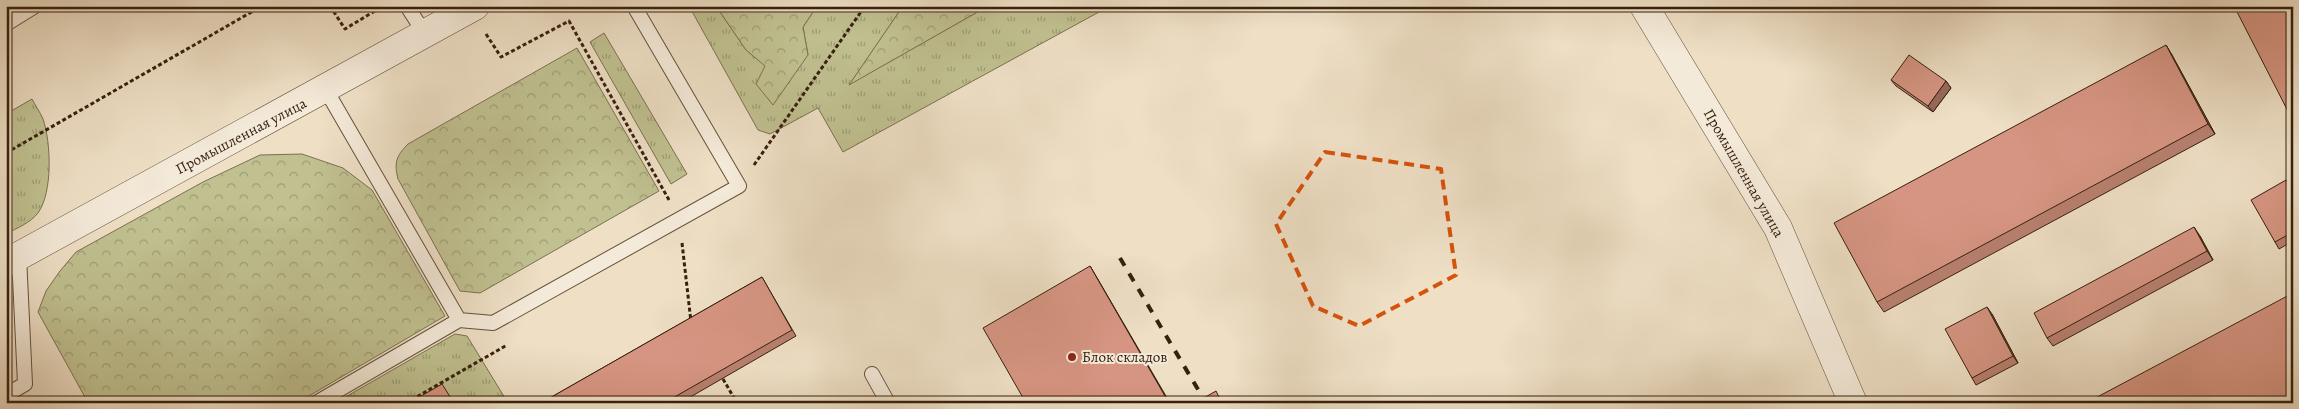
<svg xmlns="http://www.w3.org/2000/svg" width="2299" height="409" font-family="Alegreya,serif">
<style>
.grass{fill:url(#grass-tufts);stroke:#7c7050}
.forest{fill:url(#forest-crowns);stroke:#7c7050}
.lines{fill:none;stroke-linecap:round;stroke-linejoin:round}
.service-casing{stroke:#65503c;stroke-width:16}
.minor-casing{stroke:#65503c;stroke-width:29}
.path{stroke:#37200f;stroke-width:3;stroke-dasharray:4 2.5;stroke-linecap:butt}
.service{stroke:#f4ead9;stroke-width:14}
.minor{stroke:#f4ead9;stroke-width:28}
.rail{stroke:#37200f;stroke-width:4;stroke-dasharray:9 9;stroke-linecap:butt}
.wall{fill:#b88070;stroke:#37200f}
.shaded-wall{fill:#96685b;stroke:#37200f}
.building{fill:#d69582;stroke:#37200f}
.marked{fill:none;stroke:#d6530c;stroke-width:4;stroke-dasharray:10 6;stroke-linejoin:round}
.poi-dot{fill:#8f2418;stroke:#f4ead9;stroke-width:2}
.labels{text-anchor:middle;stroke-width:4;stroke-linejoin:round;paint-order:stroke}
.street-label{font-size:15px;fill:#37200f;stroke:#f4ead9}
.poi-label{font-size:15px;fill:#37200f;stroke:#f4ead9;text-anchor:start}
</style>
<defs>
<pattern id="grass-tufts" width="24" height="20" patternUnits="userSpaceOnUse" patternTransform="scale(1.25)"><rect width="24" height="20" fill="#c0c090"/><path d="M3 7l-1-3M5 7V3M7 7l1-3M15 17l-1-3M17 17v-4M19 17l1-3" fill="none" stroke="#9d9c74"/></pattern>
<pattern id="forest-crowns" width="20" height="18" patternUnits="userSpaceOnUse" patternTransform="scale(1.25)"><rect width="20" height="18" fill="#c0c090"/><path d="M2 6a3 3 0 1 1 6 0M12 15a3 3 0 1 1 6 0" fill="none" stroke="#9d9c74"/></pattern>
</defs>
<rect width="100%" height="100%" fill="#eedfc5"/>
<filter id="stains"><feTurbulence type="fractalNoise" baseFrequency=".004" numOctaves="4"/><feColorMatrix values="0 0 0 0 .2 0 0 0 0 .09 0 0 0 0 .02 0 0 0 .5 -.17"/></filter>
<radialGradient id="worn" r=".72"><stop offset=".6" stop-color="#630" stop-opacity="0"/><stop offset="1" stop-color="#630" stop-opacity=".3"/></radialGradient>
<path class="grass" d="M689 6H716L746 50 766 66 808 55 803 27 817 6H903L850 84 988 6H1110L843 152 818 108 770 134 758 130Z
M604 33 687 174 671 184 590 42Z
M32 99C35 105 40 112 43 119 51 142 53 192 38 213 30 223 17 228 6 234V114Z
M455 334 467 336 508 403H335Z"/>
<path class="forest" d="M716 6H817L803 27 808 55 773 105 756 84 765 66 746 50Z
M903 6H988L849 85Z
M577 48 659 191 480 293 460 291 398 179C394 163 396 156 408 144Z
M302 154 343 168 372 190 445 316 297 403H80L86 399 38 312 46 291 60 271 76 252 203 182 260 155Z"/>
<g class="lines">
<g class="service-casing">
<path id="service" d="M407 6 425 34
M6 24 35 6
M326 90 459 320 493 323 739 186 634 6
M872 374 888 403
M6 395 25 384 19 256
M316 403 459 320"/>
</g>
<g class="minor-casing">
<path id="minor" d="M1644 6 1778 228 1853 403
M6 263 475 6"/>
</g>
<path class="path" d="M330 6 345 29 383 6
M486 34 501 57 569 21 669 200
M6 153 262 6
M754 165 865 6
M682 243 691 322
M723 379 737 403
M406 403 507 345"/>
<use href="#service" class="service"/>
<use href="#minor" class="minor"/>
<path class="rail" d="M1120 258 1206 403"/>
</g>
<path class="wall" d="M2166 45 2172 55 2215 134 1884 312 1877 302Z
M1891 80 1946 81 1951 88 1933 112 1896 86Z
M2286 180 2293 190V241L2279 249 2275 242Z
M2200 236 2213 260 2053 346 2047 338Z
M762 277 766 284 796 336 680 403H541Z
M1992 314 2018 363 1976 385 1972 378Z"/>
<path class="shaded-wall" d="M2166 45 2172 55 2215 134 2208 124Z
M1946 81 1951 88 1933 112 1928 106Z
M2194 227 2200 236 2213 260 2207 251Z
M1090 266 1096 276 1170 403H1169Z
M1987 307 1992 314 2018 363 2013 356Z"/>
<path class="building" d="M2234 6H2293V121Z
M2166 45 2208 124 1877 302 1834 223Z
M1909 55 1946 81 1928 106 1891 80Z
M2286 180 2293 192V232L2275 242 2251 200Z
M2194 227 2207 251 2047 338 2034 313Z
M1090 266 1169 403H1026L983 328Z
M762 277 792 330 664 403H541Z
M2293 293V403H2086Z
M1987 307 2013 356 1972 378 1945 329Z
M442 384 454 403H409Z
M1216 391 1222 403H1195Z"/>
<path class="marked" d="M1325 152 1441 169 1456 275 1359 326 1313 306 1276 224Z"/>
<circle class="poi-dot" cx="1072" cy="357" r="5"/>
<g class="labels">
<g class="street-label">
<text transform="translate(241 136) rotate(-28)" y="5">Промышленная улица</text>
<text transform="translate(1744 173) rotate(60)" y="5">Промышленная улица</text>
</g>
<g class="poi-label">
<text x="1082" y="362">Блок складов</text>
</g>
</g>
<rect width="2299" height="409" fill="none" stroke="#eedfc5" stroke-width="25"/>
<rect x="8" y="8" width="2284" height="394" fill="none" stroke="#37200f" stroke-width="2.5"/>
<rect x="12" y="12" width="2274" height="384" fill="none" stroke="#37200f"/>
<rect width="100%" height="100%" filter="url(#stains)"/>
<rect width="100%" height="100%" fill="url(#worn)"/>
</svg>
